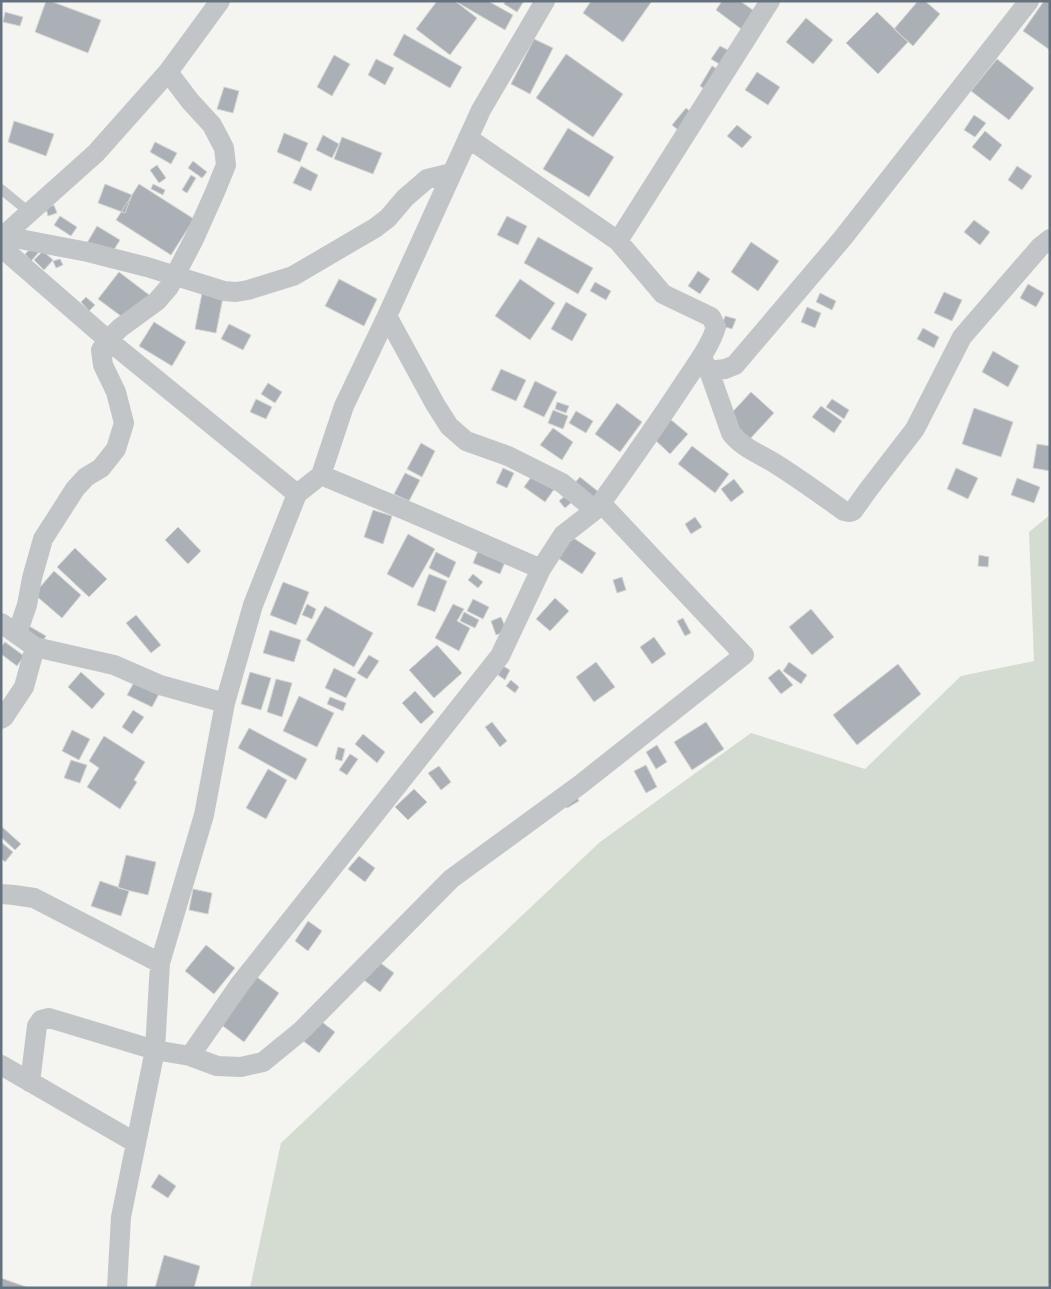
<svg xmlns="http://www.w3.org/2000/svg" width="1051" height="1289" font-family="'Alegreya Sans',sans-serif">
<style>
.green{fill:#d4dbd1}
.building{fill:#aab0b6;stroke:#d5d5d3}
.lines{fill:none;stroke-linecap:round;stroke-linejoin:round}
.service{stroke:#c2c5c8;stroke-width:10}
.minor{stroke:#c2c5c8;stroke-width:20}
</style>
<rect width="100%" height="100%" fill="#f4f4f0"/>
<path class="green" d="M1050 515V1288H250L281 1143 600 842 751 733 865 769 961 676 1034 661 1029 532Z"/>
<path class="building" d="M46 1H50L101 20 88 53 35 32Z
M437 1H455L477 18 450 55 416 29Z
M455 1H488L513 15 505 30Z
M505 1H524L517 12 504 4Z
M591 1H652L623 42 583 13Z
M722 1H740L757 13 744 31 716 10Z
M918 1H925L940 14 913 46 894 29Z
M1044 1H1050V50L1023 31Z
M5 12 23 17 20 26 3 22Z
M877 12 908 42 878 74 846 43Z
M806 18 833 40 813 64 786 42Z
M404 34 462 67 450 88 393 55Z
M534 39 553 48 530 94 511 84Z
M720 46 730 51 721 65 711 59Z
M566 54 623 94 593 137 536 98Z
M334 55 350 64 332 96 317 87Z
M376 59 394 68 385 85 368 75Z
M997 59 1034 88 1009 120 971 91Z
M712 66 721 71 709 92 700 86Z
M757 72 780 87 768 105 745 90Z
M224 87 239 91 233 113 217 109Z
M686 108 692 113 678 130 672 125Z
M974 115 986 123 975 137 964 130Z
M14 121 54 134 46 156 8 142Z
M737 125 752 137 742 148 727 136Z
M568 128 614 157 589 197 543 169Z
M985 131 1002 145 990 161 972 147Z
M284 133 308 143 300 162 277 152Z
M323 135 339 144 332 158 316 150Z
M342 137 382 153 373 174 334 159Z
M155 142 177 153 171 164 150 152Z
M193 161 207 172 202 178 188 168Z
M157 165 166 178 159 183 150 170Z
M301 166 318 175 311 191 293 183Z
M1017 166 1032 176 1022 190 1008 180Z
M191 175 196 178 187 193 182 190Z
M105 184 132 195 125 213 98 203Z
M139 184 194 219 171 255 116 220Z
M153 184 165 190 163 195 151 189Z
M54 205 57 213 48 216 46 208Z
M60 216 77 227 71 236 54 225Z
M507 216 527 226 518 245 497 235Z
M974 220 990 232 980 245 964 232Z
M97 226 120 240 110 256 87 243Z
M538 237 593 268 578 294 524 263Z
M751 242 779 261 758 291 731 272Z
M34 246 40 251 31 261 25 254Z
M43 251 53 260 44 270 34 260Z
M60 259 63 265 56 268 53 261Z
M698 271 710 279 700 294 688 286Z
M119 272 157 301 137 328 98 299Z
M205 278 226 282 216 333 195 329Z
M339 279 377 299 364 326 325 306Z
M520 279 555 303 530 340 495 316Z
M595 282 611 291 606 300 590 291Z
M1028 284 1044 293 1036 307 1020 298Z
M944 292 962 300 952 321 934 313Z
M820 293 836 301 832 310 816 302Z
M86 297 95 305 89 311 81 302Z
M566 302 587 314 572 341 551 329Z
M807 307 821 313 815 328 801 322Z
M725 316 736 319 732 329 722 326Z
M154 322 186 342 172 366 139 346Z
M229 324 251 335 243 350 221 339Z
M923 328 939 337 934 348 917 339Z
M993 351 1019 366 1008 387 982 372Z
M501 369 526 380 516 401 491 390Z
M535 381 557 392 544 417 523 407Z
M268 383 282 392 275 403 261 394Z
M751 392 774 413 749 440 726 419Z
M256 399 272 407 266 419 250 412Z
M832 399 849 410 844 419 826 407Z
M557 402 569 406 566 413 555 409Z
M617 403 642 422 620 452 595 434Z
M821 406 842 421 834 433 812 417Z
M974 408 1013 422 1001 457 962 444Z
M553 410 568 416 563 429 548 423Z
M576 411 593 421 586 433 569 423Z
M670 419 688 434 670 454 653 438Z
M553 428 573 442 562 460 540 445Z
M421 443 435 451 422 477 407 469Z
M1037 444 1050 446V471L1033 468Z
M692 446 729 474 715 493 678 464Z
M503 468 514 473 507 488 496 483Z
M956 468 978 478 968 499 947 489Z
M405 473 420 480 409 501 394 494Z
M534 473 555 488 545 502 524 487Z
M580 477 600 493 591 504 571 487Z
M1017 478 1040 487 1034 503 1011 495Z
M734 479 744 492 731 502 721 489Z
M567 494 573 501 565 508 559 501Z
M373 510 392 516 383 544 364 537Z
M695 517 702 527 691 534 685 524Z
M178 527 201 551 188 564 165 540Z
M408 534 435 549 413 588 387 574Z
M569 535 596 553 582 574 555 556Z
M75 548 107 579 89 597 57 567Z
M478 551 505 562 500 574 473 563Z
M436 552 456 562 449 578 429 568Z
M979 555 989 557 988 567 978 566Z
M54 571 81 595 62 618 34 594Z
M429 574 447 581 435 612 417 605Z
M473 574 483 582 478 588 468 580Z
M622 577 626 590 617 593 613 580Z
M283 582 309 592 296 625 270 615Z
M555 598 569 611 550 631 536 619Z
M473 599 489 607 483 619 467 611Z
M307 604 316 609 312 619 302 615Z
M453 604 464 609 457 621 470 628 459 651 435 638Z
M325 606 373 633 354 667 306 640Z
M811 609 834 637 812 655 789 627Z
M464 612 479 620 475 628 460 621Z
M136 615 161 645 151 653 126 623Z
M501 617 507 631 496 635 491 621Z
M683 618 691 633 685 636 677 621Z
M29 626 46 636 40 646 24 636Z
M270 630 301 640 294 662 263 653Z
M654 637 666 654 652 664 640 647Z
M5 642 24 656 17 666 1 654V647Z
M437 645 462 673 434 698 409 670Z
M369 655 379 661 367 679 357 673Z
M596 662 615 687 594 702 576 677Z
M789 662 807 675 801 684 783 671Z
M898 664 921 694 857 745 833 715Z
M503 666 510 670 505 680 498 675Z
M334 668 356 679 346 698 325 688Z
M779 669 793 685 781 694 768 678Z
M81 672 105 694 92 709 68 687Z
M250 672 271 678 261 710 241 704Z
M137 677 161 690 152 707 127 695Z
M276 679 292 683 282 717 267 712Z
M511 680 519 687 515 693 506 686Z
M415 691 434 712 421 724 402 703Z
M299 696 334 713 317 747 283 731Z
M330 697 346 703 343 711 327 704Z
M133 710 144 717 132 734 122 727Z
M492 722 507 741 500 747 485 727Z
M706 722 724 749 692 770 674 742Z
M249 728 307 759 296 780 238 748Z
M72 730 90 739 79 760 62 751Z
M363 734 385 752 377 763 355 744Z
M104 736 145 762 134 780 137 782 120 809 87 787 99 768 89 761Z
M657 745 667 762 656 769 646 752Z
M338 747 345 749 342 761 335 759Z
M350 754 358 759 347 775 339 770Z
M71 760 87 765 80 783 64 778Z
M646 765 657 787 646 793 634 771Z
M439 766 451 782 441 790 428 773Z
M268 769 287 780 266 819 246 808Z
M414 789 427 802 408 820 395 807Z
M575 793 579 801 567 808 563 800Z
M1 826 21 844 15 850 1 837Z
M1 842 13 852 5 862 1 858Z
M126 855 156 862 148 895 118 888Z
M359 856 375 868 365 882 348 869Z
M100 881 129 891 121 916 91 906Z
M193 889 212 893 208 914 189 910Z
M308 921 322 931 308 951 295 941Z
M206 945 235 968 214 994 185 971Z
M375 959 394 973 380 992 361 978Z
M254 975 279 993 244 1042 219 1023Z
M318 1019 335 1032 319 1053 302 1040Z
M159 1174 176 1186 168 1198 151 1187Z
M164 1255 200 1266 194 1288H155Z
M1 1278 29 1288H1Z"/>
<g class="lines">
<path class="service" d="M1 189 29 212"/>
<path class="minor" d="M4 236 88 252 147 267 224 291 236 292 248 290 293 276 375 228 388 218 405 198 427 179 452 173
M1 238 96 153 168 72 220 1
M618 241 770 1
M1 247 108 340 297 494
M387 316 435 404 449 426 466 441 508 456 562 483 595 510
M703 360 709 371 725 369 735 365 842 239 1029 1
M709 371 731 433C743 449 763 455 779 466 801 480 823 496 844 511L849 512 853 511 868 490 915 429 962 337 1040 247 1050 239
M321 475 417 515 541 569
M1 623 35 647 114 665 160 685 225 703
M17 634 27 605 32 578 43 539 75 489 86 477 101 468 116 449 124 423 116 392 103 365 101 350 108 340 120 328 157 301 169 287 194 239 215 192 226 165 224 148 212 125 190 101 168 72
M1 719 4 717 24 687 35 647
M1 894 14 895 34 898 160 963
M190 1056 240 984 500 656 541 569 563 535 595 510 601 503C629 464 657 424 684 383 695 366 710 347 716 327L711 317 663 294 618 241 468 138
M1 1065 136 1143
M30 1082 37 1026 41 1020 49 1018 155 1050 190 1056 217 1066 241 1067 263 1062 301 1031 451 879 581 784 744 655 601 503
M117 1288 121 1217 155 1050 160 963 204 815 225 703 253 605 297 494 321 475 344 406 387 316 481 110 545 1"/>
</g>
<rect width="1051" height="1289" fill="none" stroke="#647280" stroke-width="5"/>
</svg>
